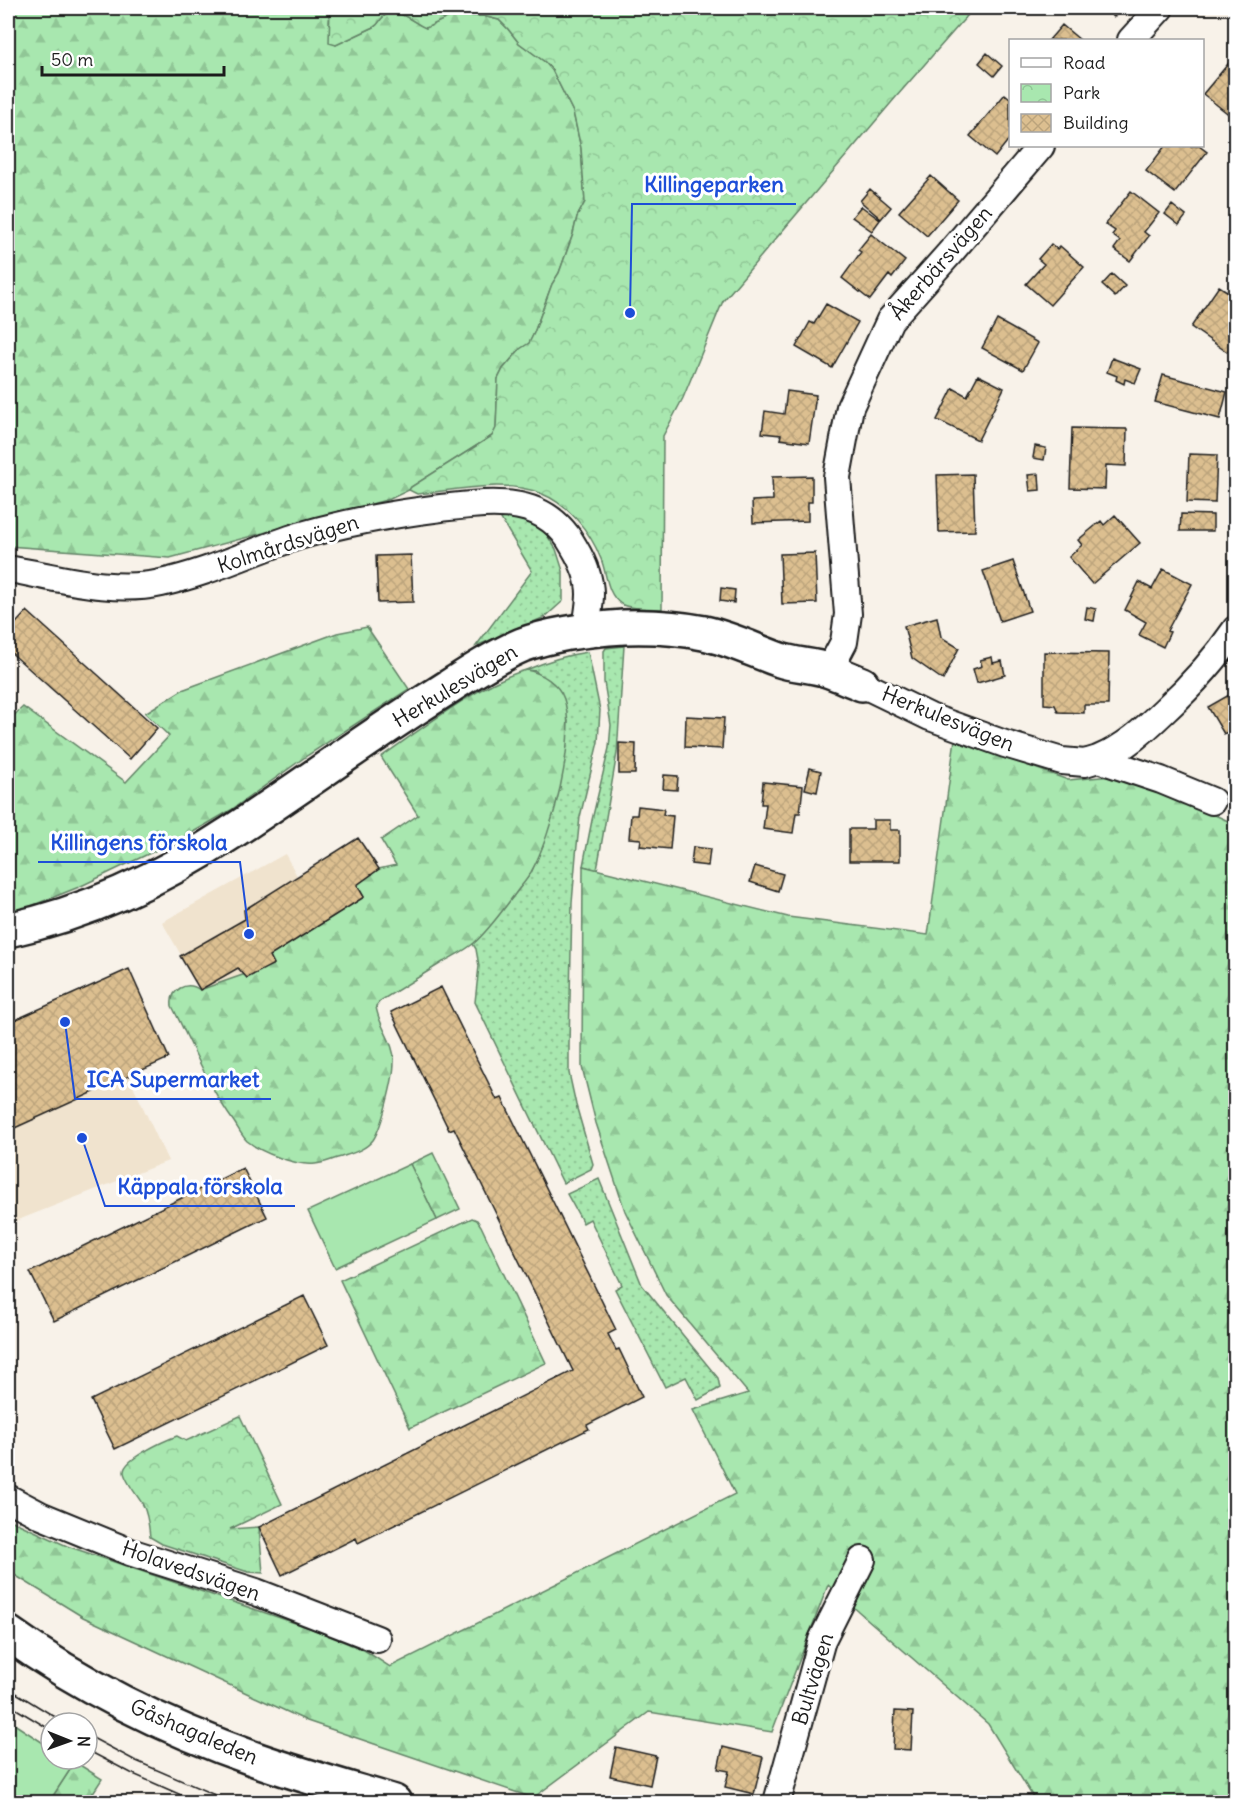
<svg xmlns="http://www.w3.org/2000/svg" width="1243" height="1810" font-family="Delius,sans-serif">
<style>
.built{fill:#f0e3ce}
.grass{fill:url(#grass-dots);stroke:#628266;stroke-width:1.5}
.forest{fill:url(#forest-firs);stroke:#628266;stroke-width:1.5}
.park{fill:url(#park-crowns);stroke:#628266;stroke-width:1.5}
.garden{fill:#a8e7af;stroke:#628266;stroke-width:1.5}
.building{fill:url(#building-cross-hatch);stroke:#1c1c1c;stroke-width:1.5}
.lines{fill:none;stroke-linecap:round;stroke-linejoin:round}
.street-casing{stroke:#1c1c1c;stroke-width:30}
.secondary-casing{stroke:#1c1c1c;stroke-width:38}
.street{stroke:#fff;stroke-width:26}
.secondary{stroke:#fff;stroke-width:33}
.tram{stroke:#1c1c1c;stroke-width:1.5}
.labels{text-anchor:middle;stroke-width:6;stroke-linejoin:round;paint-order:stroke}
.street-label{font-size:21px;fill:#1c1c1c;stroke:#fff}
.leader{fill:none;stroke:#1d4ed8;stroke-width:2}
.callout-dot{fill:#1d4ed8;stroke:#fff;stroke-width:2}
.callout-label{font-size:22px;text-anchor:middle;font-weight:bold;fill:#1d4ed8;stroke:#fff;stroke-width:6;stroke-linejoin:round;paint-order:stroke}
</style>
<defs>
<pattern id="grass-dots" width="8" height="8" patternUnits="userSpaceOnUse" patternTransform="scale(1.5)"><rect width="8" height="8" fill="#a8e7af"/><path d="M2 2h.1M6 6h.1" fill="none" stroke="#90c696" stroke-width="1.8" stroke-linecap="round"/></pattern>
<pattern id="forest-firs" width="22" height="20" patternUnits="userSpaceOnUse" patternTransform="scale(1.5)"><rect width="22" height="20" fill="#a8e7af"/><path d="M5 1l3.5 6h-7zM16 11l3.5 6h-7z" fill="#90c696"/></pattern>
<pattern id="park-crowns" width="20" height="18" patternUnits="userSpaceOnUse" patternTransform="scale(1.5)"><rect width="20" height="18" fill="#a8e7af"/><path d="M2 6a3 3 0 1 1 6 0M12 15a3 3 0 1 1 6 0" fill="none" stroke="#90c696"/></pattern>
<pattern id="building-cross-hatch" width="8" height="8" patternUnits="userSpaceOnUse" patternTransform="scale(1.5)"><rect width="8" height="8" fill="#dcbf90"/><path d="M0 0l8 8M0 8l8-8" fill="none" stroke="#bca47c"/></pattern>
</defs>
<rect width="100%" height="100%" fill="#f8f2e9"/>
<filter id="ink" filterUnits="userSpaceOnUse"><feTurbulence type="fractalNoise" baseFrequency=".0167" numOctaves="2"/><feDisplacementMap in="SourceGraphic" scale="12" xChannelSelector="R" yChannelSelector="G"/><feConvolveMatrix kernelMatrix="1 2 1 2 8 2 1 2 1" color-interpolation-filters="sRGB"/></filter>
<g filter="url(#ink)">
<path class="built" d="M285 854 336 946 220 1023 162 922Z
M122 1062 168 1161 8 1224V1114Z"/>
<path class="grass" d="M498 514 519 516 541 526 556 549 563 571V601L545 617 476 646 532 571Z
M624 646 617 753 597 870 583 866 592 820 609 748 611 725 604 682V651L606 648Z
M588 652 600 710 598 742 580 817 576 855 572 903 569 1045V1073L576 1105 593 1164 591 1169 563 1183 475 1002 479 966 476 949 473 944 497 917 531 873 543 845 561 781 568 721 536 671 526 670C547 661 565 655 588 652Z
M599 1179 642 1285 718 1378 720 1388 698 1400 686 1377 665 1387 615 1289 622 1285 590 1219 583 1223 567 1194Z"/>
<path class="forest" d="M8 8H330L329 23 336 45 374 27C379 24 379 20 383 17 397 4 414 24 426 28L453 15 483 16 499 20 508 29 519 43 545 62 552 70 573 112 581 148 585 202 577 217 573 234 559 273 552 284 534 333 529 344 520 349 503 369 498 379 496 429 492 436 411 487 409 490 390 499 170 558 8 546Z
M367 627 409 689 308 755 231 810 188 835 79 887 26 908 8 912V721L23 707 126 782 169 736 145 713 182 690 337 633Z
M526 670C541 672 559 684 564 699 577 740 552 835 531 872 527 880 520 887 515 894 502 911 489 930 474 943 465 951 453 956 443 962 422 975 401 988 380 1001L376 1006C378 1026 395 1042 394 1062 394 1078 382 1127 373 1140 365 1150 353 1153 341 1157 333 1159 324 1163 315 1164 296 1166 262 1153 247 1141 242 1136 238 1128 234 1122 208 1086 192 1045 172 1006 170 990 186 980 200 990L274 964 270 956 364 897 357 885 379 869 396 865 381 840 418 815 381 757C422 729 479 683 526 670Z
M955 739 1068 780 1112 776 1186 802 1235 824V1802H1036L988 1724 828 1585 772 1732 649 1712 533 1798 307 1721 83 1617 8 1571V1519L67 1546 310 1628 364 1650 390 1667 735 1494 693 1410 748 1393 666 1295 625 1211 596 1123 582 1067 583 866 788 917 928 935Z
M433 1153 460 1209 437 1220 410 1164Z
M472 1218 477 1220 481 1226 546 1363 410 1428 340 1280Z
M75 1762 102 1779 87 1802H49Z"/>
<path class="park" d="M330 8H974L896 97 723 301 683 398 663 436 662 609C652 609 629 609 621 604 606 593 607 574 601 559 590 531 568 504 540 493 505 479 455 490 417 494L409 490 411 487 492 436 496 428 498 379 503 369 520 349 529 343 534 333 552 284 559 273 573 234 577 217 585 202 581 148 573 112 552 70 545 62 519 43 508 29 499 20 483 16 453 15 426 28C414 24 397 4 383 17 379 21 379 24 374 27L336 45 329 43Z
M240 1416 282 1504 230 1529 259 1527 263 1573 248 1572 162 1544 150 1537C149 1526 148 1515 143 1505 138 1496 125 1481 124 1472 123 1459 166 1440 177 1436L186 1441Z"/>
<path class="garden" d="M410 1164 437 1220 335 1268 308 1211Z
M8 1720 51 1748V1759H69L75 1762 49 1802H20L8 1795Z"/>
<path class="building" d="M1103 8H1122L1114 17Z
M1062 25 1080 40H1049Z
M987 53 1002 66 994 76 979 63Z
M1233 58 1236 60V120L1203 94Z
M1005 94 1010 98V138L995 157 970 136Z
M1165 146H1199L1207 152 1175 193 1146 171Z
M931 176 958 200 927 236 899 212Z
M870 189 891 207 881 219 860 201Z
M1131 191 1159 213 1144 232 1149 236 1130 261 1114 249 1120 241 1112 235 1115 231 1105 224Z
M1172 205 1186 216 1179 225 1165 214Z
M861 206 880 220 872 231 852 217Z
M871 234 905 261 892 278 889 275 870 300 842 278 861 252 858 250Z
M1051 244 1057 249 1060 246 1084 267 1050 305 1026 284 1044 264 1038 259Z
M1112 274 1125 286 1115 297 1102 285Z
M1219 286 1236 297V339L1227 352 1191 327Z
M826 304 858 322 832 368 796 347 810 322 814 324Z
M997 320 1038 343 1023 370 982 348Z
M1112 358 1141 369 1135 383 1125 379 1124 384 1116 380 1117 376 1107 372Z
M978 375 1004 388 978 440 937 420 953 388 967 396Z
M1163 375 1227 392 1220 419 1155 402Z
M787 391 816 395 809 443 780 439 781 435 762 433 765 411 784 414Z
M1072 428 1127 429 1126 466 1106 465 1105 489 1070 488Z
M1035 446 1046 448 1044 460 1033 458Z
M1189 454 1217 455 1215 503 1187 502Z
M973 474 975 531 939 532 937 475Z
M1039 474 1040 490 1030 491 1028 475Z
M812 476V502H808V521L753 523 752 501 773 500 772 477Z
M1181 514 1213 515V531H1180Z
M1115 515 1140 543 1092 584 1069 557 1082 545 1078 540 1101 521 1104 525Z
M815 553 817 603 782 604 780 554Z
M411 555 413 602 378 603 376 556Z
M1013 561 1030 611 1000 621 983 571Z
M1163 569 1192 584 1167 631 1170 632 1163 647 1139 635 1146 622 1125 610 1139 582 1152 589Z
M721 588 735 590 734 603 720 601Z
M1087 607 1096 609 1094 621 1085 619Z
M27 611 157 728 130 759 8 650V632Z
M937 617 941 637 959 648 943 680 912 658 904 626Z
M1044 652 1109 653 1108 705H1084V713L1058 712 1055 705 1044 704Z
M992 657 993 663 1002 661 1005 675 977 683 973 669 982 666 980 660Z
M1236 691V727L1224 734 1208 707Z
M686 716 724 718 722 749 685 747Z
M619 743 636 744 635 774H619Z
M810 768 821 771 817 792 805 789Z
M664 775 678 776 677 790 663 789Z
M763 782 803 786 800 813H796L793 833 763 829 766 804H761Z
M638 806 664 809 663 815 673 816 670 849 640 846 641 839 629 838 631 815H637Z
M873 820H890V830H900V861H849V829H873Z
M358 838 379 869 357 885 364 897 270 956 274 964 247 978 238 968 200 990 180 956 245 919 244 910Z
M693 847 710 849 708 866 691 864Z
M755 866 783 874 778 891 750 882Z
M129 969 169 1058 8 1131V1023Z
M441 987 497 1100 502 1098 616 1330 608 1334 616 1350 619 1349 642 1397 587 1425 589 1429 358 1543 356 1538 282 1575 259 1527 573 1371 454 1128 449 1130 391 1012Z
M243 1168 267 1217 54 1321 30 1272Z
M304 1296 328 1345 115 1449 91 1400Z
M895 1711 913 1712 911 1750 893 1749Z
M616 1747 656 1756 650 1785 610 1776Z
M723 1747 763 1757 754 1794 725 1787 729 1771 718 1769Z"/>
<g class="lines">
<g class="street-casing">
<path id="street" d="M1131 40 1160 8
M8 569C58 577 110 594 161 583 209 573 252 551 299 536 346 522 393 514 441 508 493 502 545 494 574 547 583 562 590 577 590 594 590 606 587 619 586 630
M826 670 835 659 844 642 848 614 837 477 850 407 890 320 949 254 1041 146
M862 684 930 717 1005 744 1062 761 1085 763 1098 759 1161 780 1212 801
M1098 759C1125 748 1144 730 1165 710 1192 685 1215 660 1236 629
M8 1498 42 1516 130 1552 256 1592 377 1639
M777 1802 822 1640 862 1560"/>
</g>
<g class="secondary-casing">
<path id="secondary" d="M8 930C87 913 164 877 232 832 298 789 362 742 428 700 457 682 491 658 522 645 554 633 591 629 624 627 650 626 679 628 704 633 731 639 755 651 780 660 795 665 812 665 827 670 838 674 850 679 862 684
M8 1633C83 1687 167 1728 255 1759 300 1775 347 1788 394 1802"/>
</g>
<use href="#street" class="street"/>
<use href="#secondary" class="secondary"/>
<path class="tram" d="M8 1688 65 1723
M8 1704 51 1730
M87 1735 134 1760 231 1802
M87 1750 131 1773 197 1802"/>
</g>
</g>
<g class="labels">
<g class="street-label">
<text transform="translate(941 263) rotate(-49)" y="7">Åkerbärsvägen</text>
<text transform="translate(288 544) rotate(-18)" y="7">Kolmårdsvägen</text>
<text transform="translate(455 686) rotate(-31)" y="7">Herkulesvägen</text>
<text transform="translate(948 719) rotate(22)" y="7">Herkulesvägen</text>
<text transform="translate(191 1571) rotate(19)" y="7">Holavedsvägen</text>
<text transform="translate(813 1679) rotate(-73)" y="7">Bultvägen</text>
<text transform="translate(194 1732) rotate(23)" y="7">Gåshagaleden</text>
</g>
</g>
<path class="leader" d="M630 313L632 204H796M249 934L240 862H38M65 1022L75 1099H271M82 1138L105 1206H295"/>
<g class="callout-dot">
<circle cx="630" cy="313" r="6"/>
<circle cx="249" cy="934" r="6"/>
<circle cx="65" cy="1022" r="6"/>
<circle cx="82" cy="1138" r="6"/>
</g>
<g class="callout-label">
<text x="714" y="192">Killingeparken</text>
<text x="139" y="850">Killingens förskola</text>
<text x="173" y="1087">ICA Supermarket</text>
<text x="200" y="1194">Käppala förskola</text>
</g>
<rect width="1243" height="1810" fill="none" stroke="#fff" stroke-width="30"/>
<rect x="15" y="15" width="1213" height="1780" fill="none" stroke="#1c1c1c" stroke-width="2" filter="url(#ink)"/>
<rect x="1009" y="39" width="195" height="108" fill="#ffffff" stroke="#a4a4a4" stroke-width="1.5"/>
<rect x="1021" y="58" width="30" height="9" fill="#ffffff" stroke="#a4a4a4" stroke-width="1.5"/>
<text x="1063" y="69" font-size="18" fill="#1c1c1c">Road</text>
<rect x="1021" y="84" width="30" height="18" fill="url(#park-crowns)" stroke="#a4a4a4" stroke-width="1.5"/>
<text x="1063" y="99" font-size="18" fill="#1c1c1c">Park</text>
<rect x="1021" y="114" width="30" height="18" fill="url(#building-cross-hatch)" stroke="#a4a4a4" stroke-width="1.5"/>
<text x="1063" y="129" font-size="18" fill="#1c1c1c">Building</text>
<g transform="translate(69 1741) rotate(91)"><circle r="28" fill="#ffffff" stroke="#a4a4a4" stroke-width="1.5"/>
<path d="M0-4.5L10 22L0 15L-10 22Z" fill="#1c1c1c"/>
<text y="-9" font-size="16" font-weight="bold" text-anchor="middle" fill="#1c1c1c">N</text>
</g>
<path d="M42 66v9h182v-9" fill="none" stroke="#1c1c1c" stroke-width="3"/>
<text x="51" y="66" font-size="18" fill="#1c1c1c" stroke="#ffffff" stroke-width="4.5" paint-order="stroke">50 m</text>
</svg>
